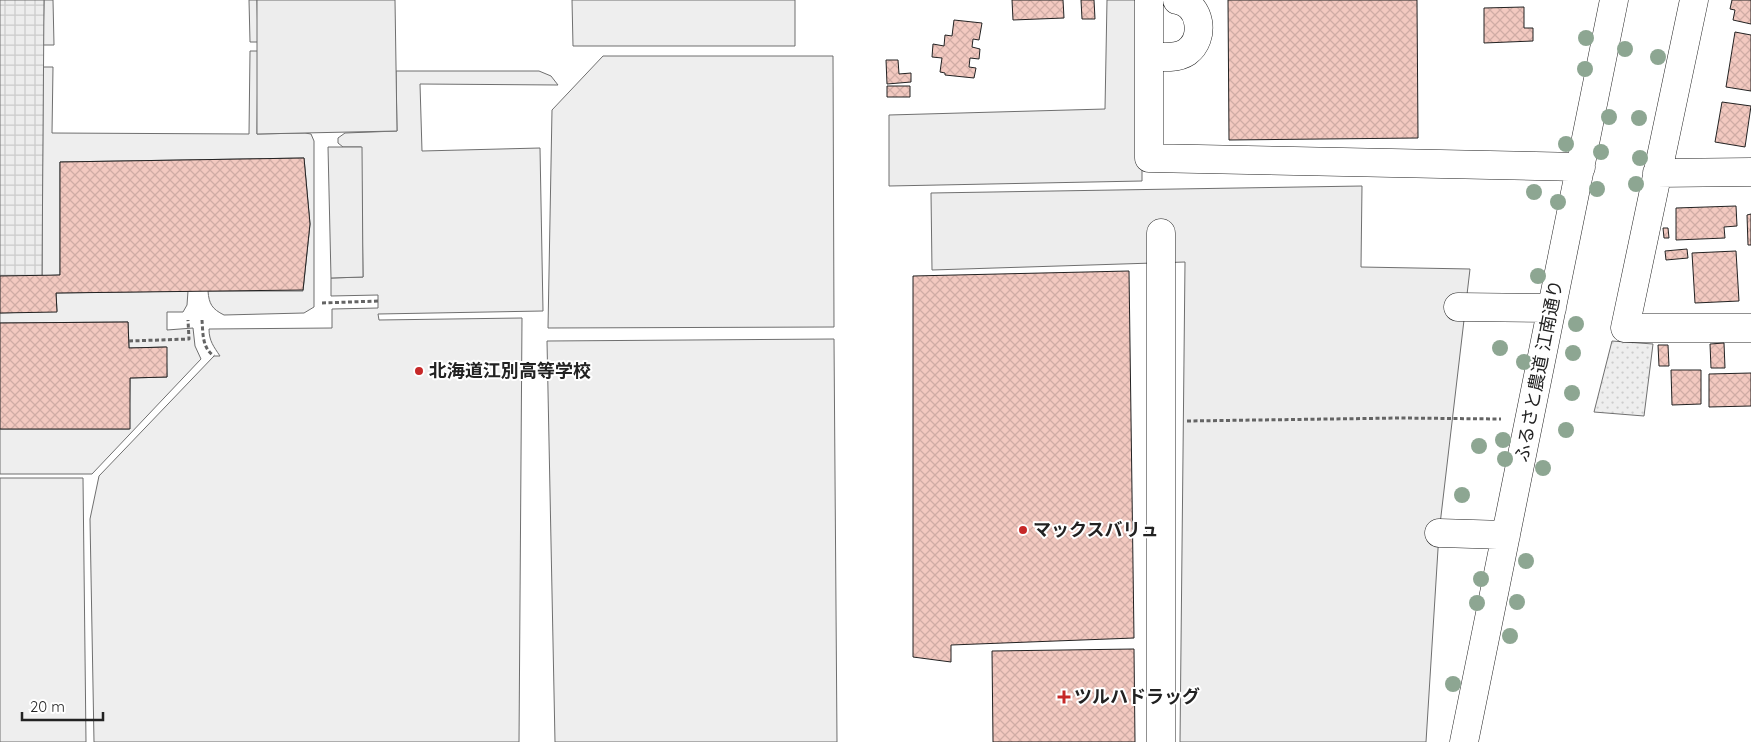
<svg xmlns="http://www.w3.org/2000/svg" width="1751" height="742" font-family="Quicksand,'Noto Sans JP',sans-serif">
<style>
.green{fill:#eee;stroke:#6f6f6f}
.park{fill:url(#park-dots);stroke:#6f6f6f}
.parking{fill:#ededed;stroke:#6f6f6f}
.plaza{fill:url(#plaza-grid);stroke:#6f6f6f}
.building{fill:url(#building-cross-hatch);stroke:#222}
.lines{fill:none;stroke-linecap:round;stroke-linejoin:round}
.minor-casing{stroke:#222;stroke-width:29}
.path{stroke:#646464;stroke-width:3;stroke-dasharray:4 2.5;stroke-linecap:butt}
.minor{stroke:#fff;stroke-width:28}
.tree{fill:#8da692}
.poi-dot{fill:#c62828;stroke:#fff;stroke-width:2}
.labels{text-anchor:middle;stroke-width:4;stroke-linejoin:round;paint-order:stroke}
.poi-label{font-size:18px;font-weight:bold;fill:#222;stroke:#fff;text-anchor:start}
.street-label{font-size:18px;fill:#222;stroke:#fff}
</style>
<defs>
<pattern id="park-dots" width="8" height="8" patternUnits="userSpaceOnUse" patternTransform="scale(1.25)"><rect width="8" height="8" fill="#eee"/><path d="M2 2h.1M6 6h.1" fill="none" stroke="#ccc" stroke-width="1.8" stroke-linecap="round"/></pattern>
<pattern id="plaza-grid" width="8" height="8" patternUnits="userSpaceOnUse" patternTransform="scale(1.25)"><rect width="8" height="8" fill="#ededed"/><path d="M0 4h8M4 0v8" fill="none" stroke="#cbcbcb"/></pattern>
<pattern id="building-cross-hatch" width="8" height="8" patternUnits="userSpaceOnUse" patternTransform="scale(1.25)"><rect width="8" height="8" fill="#f3c9c0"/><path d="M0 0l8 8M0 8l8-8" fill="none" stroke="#d0aca5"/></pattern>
</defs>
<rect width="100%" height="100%" fill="#fff"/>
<path class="green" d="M44 0H53L54 45H43Z
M249 0H257L258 42H250Z
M572 0H795V46H573Z
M250 51H258L257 134 305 133 311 134 314 141V307L304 313 224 315C212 309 209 304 208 291H303L310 224 304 158 60 162V275L42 276 43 67H53L52 133 249 134Z
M603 56H833L834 327 548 328 552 110Z
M396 71H539L551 76 558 85 420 84 422 151 540 148 543 311 378 314 379 320 522 318 519 742H94L90 519 99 476 214 356H220C214 347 209 341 209 329L332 328V309L378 308V295L331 296V278L363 277 361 147H343L338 143V138L345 133 397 131Z
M188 291 187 305 183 312H167V330L193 328 195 346 201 359 92 474H0V429H129L130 378 167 377 166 347 129 348 128 322 0 323V313L57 311 56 293Z
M834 339 837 742H555L547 341Z
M0 478H83L86 742H0Z"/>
<path class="park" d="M1612 341 1653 344 1644 416 1594 412Z"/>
<path class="parking" d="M257 0H395L397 131 257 134Z
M1107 0H1142V181L889 186V115L1105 109Z
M328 147H362L363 277 331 278Z
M1362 186 1361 267 1470 269 1439 533 1426 742H1180L1185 262 932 270 931 193Z"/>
<path class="plaza" d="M0 0H44L42 276H0Z"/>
<path class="building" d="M1012 0H1063L1064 18 1013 20Z
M1081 0H1094L1095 19H1082Z
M1228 0H1417L1418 138 1229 140Z
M1732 0H1751V24L1733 20 1735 10 1730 9Z
M1524 7V28H1533V41L1484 43V8Z
M954 20 982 23 979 40 973 39 972 47 980 49 979 59 970 58 969 67 976 68 974 78 945 75V73L940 72 942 58 932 57 933 44 944 46 945 35 952 36Z
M1735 32 1751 35V91L1726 87Z
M886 60H898L899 74 911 73V82L887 84Z
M887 86H910V97H887Z
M1722 102 1751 106 1745 147 1715 142Z
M304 158 310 224 303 290 56 293 57 312 0 313V276L60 275V162Z
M1736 206 1737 226 1724 227 1725 238 1676 240V208Z
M1751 214V245H1748L1747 215Z
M1663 228H1668L1669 238H1664Z
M1687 249 1688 258 1666 260 1665 251Z
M1736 251 1739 301 1695 303 1692 253Z
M1129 271 1134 638 951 645V662L913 657V276Z
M128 322 129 348 167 347V377L130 378V429H0V323Z
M1724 343 1725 368H1711L1710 344Z
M1658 345H1668L1669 366H1659Z
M1671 370H1701V404L1672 405Z
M1751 373V406L1709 407V374Z
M1134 649 1135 742H993L992 651Z"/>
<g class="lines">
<g class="minor-casing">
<path id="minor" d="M1149 0V158L1581 167
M1694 0 1625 328H1751
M1149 56C1161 57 1177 59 1187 52 1206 38 1201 4 1177 0
M1657 173 1751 172
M1161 233V742
M1458 307 1552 308
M1439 533 1506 535
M1464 742 1614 0"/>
</g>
<path class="path" d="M322 303 378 301
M202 320C203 333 202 348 214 356
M129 341 189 339 188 320
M1187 421 1401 418 1501 419"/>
<use href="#minor" class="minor"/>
</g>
<g class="tree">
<circle cx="1586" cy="38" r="8"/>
<circle cx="1625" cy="49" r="8"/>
<circle cx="1658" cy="57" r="8"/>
<circle cx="1585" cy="69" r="8"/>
<circle cx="1609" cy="117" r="8"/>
<circle cx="1639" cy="118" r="8"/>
<circle cx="1566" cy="144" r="8"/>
<circle cx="1601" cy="152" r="8"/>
<circle cx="1640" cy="158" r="8"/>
<circle cx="1636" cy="184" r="8"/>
<circle cx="1597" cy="189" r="8"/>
<circle cx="1534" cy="192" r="8"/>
<circle cx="1558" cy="202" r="8"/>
<circle cx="1538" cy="276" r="8"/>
<circle cx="1576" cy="324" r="8"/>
<circle cx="1500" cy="348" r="8"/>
<circle cx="1573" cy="353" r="8"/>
<circle cx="1524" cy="362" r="8"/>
<circle cx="1572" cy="393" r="8"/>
<circle cx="1566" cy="430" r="8"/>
<circle cx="1503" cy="440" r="8"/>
<circle cx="1479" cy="446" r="8"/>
<circle cx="1505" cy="459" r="8"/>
<circle cx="1543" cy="468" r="8"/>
<circle cx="1462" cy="495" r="8"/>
<circle cx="1526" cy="561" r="8"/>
<circle cx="1481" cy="579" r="8"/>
<circle cx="1517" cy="602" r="8"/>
<circle cx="1477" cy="603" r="8"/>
<circle cx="1510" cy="636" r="8"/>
<circle cx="1453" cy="684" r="8"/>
</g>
<g class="poi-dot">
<circle cx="419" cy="371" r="5"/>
<circle cx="1023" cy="530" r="5"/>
<path d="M1061.5 689.5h5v5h5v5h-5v5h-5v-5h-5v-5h5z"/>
</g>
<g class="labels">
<g class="poi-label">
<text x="429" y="377">北海道江別高等学校</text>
<text x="1033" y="536">マックスバリュ</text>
<text x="1074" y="703">ツルハドラッグ</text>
</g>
<g class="street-label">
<text transform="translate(1539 371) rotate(-79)" y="6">ふるさと農道 江南通り</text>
</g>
</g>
<path d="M22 712v8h81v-8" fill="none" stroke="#222222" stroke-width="2.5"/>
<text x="30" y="712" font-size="15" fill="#222222" stroke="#ffffff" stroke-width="4" paint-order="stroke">20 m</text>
</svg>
